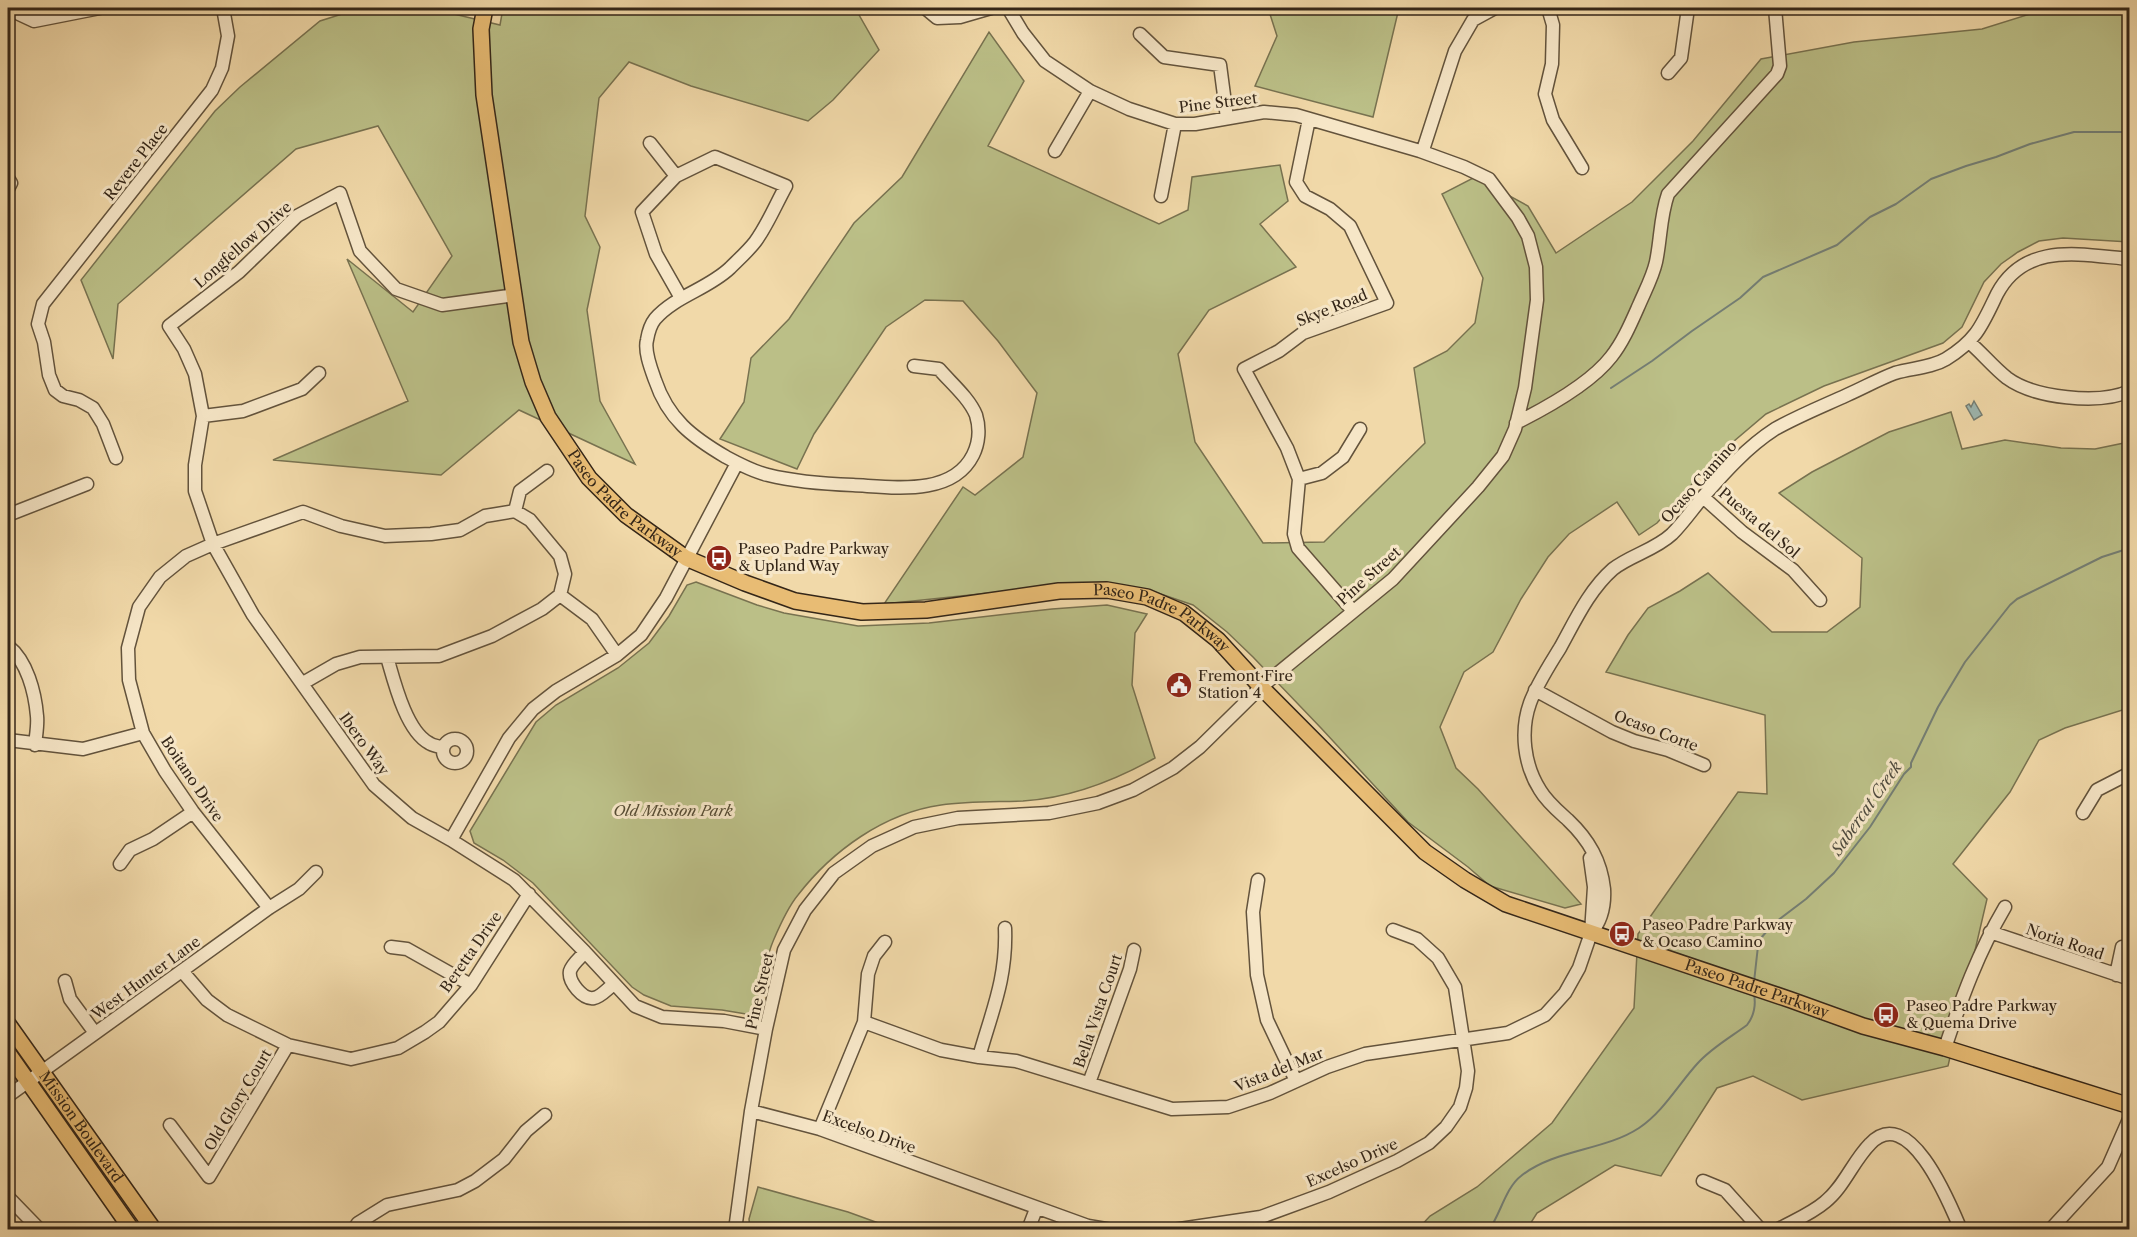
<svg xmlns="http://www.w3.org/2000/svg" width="2137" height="1237" font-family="'Libre Caslon Text',serif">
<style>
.green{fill:#bbbf87;stroke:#787250;stroke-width:1.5}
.water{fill:#9eb8b2;stroke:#747e74;stroke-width:1.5}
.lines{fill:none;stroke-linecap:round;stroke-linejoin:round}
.stream{stroke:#747e74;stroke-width:2}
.minor-casing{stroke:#63533c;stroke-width:15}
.major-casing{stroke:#342618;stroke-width:18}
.minor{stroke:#f6e6c7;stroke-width:12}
.major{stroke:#e8bc74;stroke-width:15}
.labels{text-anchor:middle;stroke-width:6;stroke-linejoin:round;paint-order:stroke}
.street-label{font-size:15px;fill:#342618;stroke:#f6e6c7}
.poi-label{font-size:15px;fill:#342618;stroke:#f6e6c7;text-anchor:start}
.park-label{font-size:15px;font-style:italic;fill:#564c34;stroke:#f6e6c7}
.water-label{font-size:16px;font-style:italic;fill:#4e4a3e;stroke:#f6e6c7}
</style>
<rect width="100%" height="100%" fill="#f1d9a9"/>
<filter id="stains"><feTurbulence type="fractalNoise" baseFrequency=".00333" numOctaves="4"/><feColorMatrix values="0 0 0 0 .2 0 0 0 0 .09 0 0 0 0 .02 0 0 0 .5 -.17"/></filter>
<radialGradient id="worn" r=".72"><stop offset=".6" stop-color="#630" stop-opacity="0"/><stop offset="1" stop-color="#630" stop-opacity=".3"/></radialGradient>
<path class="green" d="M361 8H429L500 25 503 8H855L879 50 833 100 808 121 691 86 629 62 599 98 585 216 600 247 587 310 600 401 635 464 519 410 441 475 273 460 408 401 347 259 413 312 452 256 378 126 296 149 118 304 113 359 81 280 215 111 240 87 320 21Z
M1268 8H1399L1373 117 1255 86 1277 36Z
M2049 8H2129V242L2063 238 2039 241 2018 252 2001 264 1984 282 1962 327 1943 343 1824 386 1766 414 1720 453 1657 523 1639 535 1617 502 1569 534 1548 557 1521 599 1493 652 1464 672 1440 727 1456 768 1478 789 1581 904 1565 908 1490 886 1468 867 1408 822 1321 728 1253 657 1227 632 1193 605 1146 589 1077 584 884 604 963 487 975 495 1023 457 1037 393 998 341 963 301 925 300 886 327 814 434 797 469 720 439 744 402 751 358 789 319 854 223 902 177 989 32 1024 81 988 146 1159 224 1188 210 1192 177 1280 165 1288 201 1260 224 1296 267 1209 310 1178 354 1195 442 1263 543 1324 542 1425 443 1414 368 1447 351 1475 323 1483 278 1442 194 1475 177 1528 206 1556 253 1632 202 1693 141 1761 59 1854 42 1982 29Z
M1951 412 1962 449 2005 440 2061 448 2095 449 2129 442V708L2065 728 2039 740 2010 792 1953 864 1987 899 1948 1066 1802 1100 1753 1076 1717 1088 1661 1176 1615 1165 1537 1213 1527 1229 1417 1230 1430 1216 1477 1187 1552 1123 1634 1008 1638 934 1738 792 1767 794 1765 715 1606 672 1628 635 1648 608 1680 591 1708 573 1772 632H1827L1860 607 1862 558 1779 493 1812 472 1889 432Z
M696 582 757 605 784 613 858 626 929 623 1052 609 1107 605 1147 614 1135 633 1132 685 1155 758C1114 781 1071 798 1023 801 995 802 968 801 941 805 884 813 832 851 798 895 788 907 780 925 774 939 765 959 762 984 757 1006L751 1012 746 1014 722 1010 671 1006 644 995 632 987 533 883 503 860 474 843 470 831 536 722 556 705 618 668 649 643 669 616 687 585Z
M758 1187 848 1212 895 1229H750L749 1219Z"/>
<path class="water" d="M1974 401 1982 415 1974 420 1966 406 1969 404 1971 407Z"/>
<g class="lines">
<path class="stream" d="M1611 388 1652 361 1692 331 1740 298 1763 277 1837 245 1870 217 1896 204 1931 179 1966 166 1996 157 2030 144 2074 132H2130
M1754 982 1758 946 1761 938 1773 924 1806 899 1834 873 1870 827 1904 774 1911 767V763L1938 707 1965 662 2010 605 2017 599 2102 557 2130 548
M1489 1230C1500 1215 1506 1187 1521 1176 1555 1149 1604 1151 1639 1128 1663 1112 1678 1085 1697 1064 1711 1048 1731 1037 1747 1025 1754 1016 1756 1005 1754 994"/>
<g class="minor-casing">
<path id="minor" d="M17 8 19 14 34 21 100 8
M925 8 937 18 960 17 991 8
M1548 8 1553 25 1552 64 1545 94 1553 120 1582 168
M1140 34 1164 57 1220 65 1227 118
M1668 73 1681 58 1688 8
M1309 119 1296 182 1305 196 1330 209 1350 226 1387 303 1303 333 1279 351 1244 369 1287 448 1299 479 1294 534 1298 548 1353 611
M650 143 676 176
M1055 151 1090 91
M1420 151 1423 150 1455 51 1473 20 1495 8
M8 178 11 183 8 189
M1161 196 1175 124
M515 295 442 305 396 289 360 251 340 193 297 216 239 272 169 326 184 349 195 374 203 416 195 465V491L213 544 253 615 374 785 412 818 451 840 514 880 585 952 635 1006 662 1017 724 1021 766 1029
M681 298 656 254 642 212 676 176 715 157 786 186C776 204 767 226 755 242 748 251 738 260 730 268 708 289 675 296 655 319 651 324 648 334 647 340 644 351 651 369 655 380 668 419 692 437 726 457 739 464 754 472 768 475 796 482 825 484 853 485 892 487 952 497 973 455 979 443 980 428 976 415 969 398 951 383 939 369L914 366
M1969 342C1982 353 1993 367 2007 378 2034 398 2099 405 2130 391
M203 416 243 411 302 389 319 373
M1516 423C1546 408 1590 384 1611 357 1623 342 1631 323 1639 305 1645 291 1653 276 1656 262 1661 238 1660 217 1668 194L1777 74 1780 66 1775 8
M116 458 103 424 93 408 79 400 63 396 55 390 49 375 44 342 38 324 43 304 212 90 222 68 228 36 223 8
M1299 479 1322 473 1343 457 1360 429
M1703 497 1742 532 1793 570 1820 600
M515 511 520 491 547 471
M8 515 87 484
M560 595 592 619 617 655
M8 646C27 661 35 692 37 716 38 725 36 735 35 745
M387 657C394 681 406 731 429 743 433 746 439 746 443 748
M1535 690 1612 732 1634 741 1668 750 1704 765
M443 751a12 12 0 1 1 24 0a12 12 0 1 1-24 0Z
M8 740 83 749 143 733
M2083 813 2097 790 2130 773
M451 840 509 738 533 709 556 691 617 655 641 635 666 598 737 463
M120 864 130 850 153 839 193 812
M1258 880 1253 912 1257 975 1267 1020 1296 1081
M269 908 193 812 165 771 143 733 129 680 128 648 139 607 160 577 186 556 213 544 303 512 341 526 385 536 431 534 460 530 485 516 515 511 530 520 560 556 565 574 560 595 542 609 492 636 439 656 360 657 336 664 303 683
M1990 932 2130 979
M1591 933C1602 920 1605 906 1604 889 1601 861 1589 840 1568 820 1558 811 1547 802 1540 790 1524 765 1520 731 1530 703 1537 684 1549 666 1560 648 1575 621 1589 590 1613 569 1631 555 1655 550 1672 534 1683 523 1692 510 1702 498 1724 473 1747 447 1775 429 1798 416 1823 406 1847 395 1863 388 1879 379 1895 373 1911 368 1931 368 1946 359 1977 340 1982 325 1997 294 2025 241 2081 255 2130 259
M391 947 407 949 471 985
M585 952C580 958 572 964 570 971 568 982 583 1000 594 998 601 997 608 988 614 984
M182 971 207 1000 227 1015 288 1045 351 1059 398 1048 425 1032 439 1022 471 985 529 894
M2116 975 2122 947
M65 981 70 999 95 1033
M864 1022 941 1050 979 1057 1016 1061 1172 1109 1228 1107 1270 1093 1327 1067 1365 1054 1508 1033 1545 1015 1565 993 1579 968 1591 933 1594 887 1590 858
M1945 1048C1962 997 1978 953 2005 907
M979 1057C992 1011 1007 978 1005 928
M1089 1083 1130 969 1134 950
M8 1096 269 908 299 889 316 872
M751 1111 820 1129 1088 1226 1112 1230
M170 1125 209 1177 288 1045
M820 1129 864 1022 868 974 874 956 885 942
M1703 1181 1725 1190 1761 1230
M8 1197 40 1230
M353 1230 358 1223 387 1205 458 1190 475 1181 504 1159 526 1131 545 1115
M735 1230 751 1111 766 1029 784 950 805 910 834 873 872 846 914 827 958 818 1049 813 1098 803 1133 790 1173 768 1200 747 1261 687 1393 579 1478 487 1503 456 1515 429 1525 388 1537 300 1536 267 1528 236 1518 218 1489 179 1464 167 1420 151 1296 115 1264 112 1195 124H1175L1129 109 1090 91 1045 61 1023 33 1008 8
M1028 1230 1036 1209
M1173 1230 1261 1217 1329 1192 1397 1161 1429 1143 1446 1127 1460 1107 1466 1088 1468 1071 1455 987 1438 958 1417 939 1393 930
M1777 1230C1793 1221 1811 1214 1825 1202 1844 1187 1853 1161 1870 1144 1909 1102 1950 1204 1961 1230
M2050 1230 2108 1167 2130 1117"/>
</g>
<g class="major-casing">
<g id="major">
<path id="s1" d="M485 8 481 29 484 95 521 342 533 382 548 417 589 478 626 515 686 558 745 583 795 601 862 612 926 610 1059 591 1107 590 1147 597 1184 613 1218 640 1261 687 1425 852 1465 880 1506 904 1791 1000 1863 1026 1945 1048 2130 1106"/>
<path id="s2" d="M8 1024 154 1230"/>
<path d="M8 1053 132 1230"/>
</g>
</g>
<use href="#minor" class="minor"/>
<use href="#major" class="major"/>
</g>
<defs>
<g id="bus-disc" transform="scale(1.35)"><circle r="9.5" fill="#8f2418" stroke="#f6e6c7"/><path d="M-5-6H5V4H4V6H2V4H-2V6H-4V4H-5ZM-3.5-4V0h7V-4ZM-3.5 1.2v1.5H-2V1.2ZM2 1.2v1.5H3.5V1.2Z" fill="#fff"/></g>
<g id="civic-disc" transform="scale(1.35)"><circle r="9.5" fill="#8f2418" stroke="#f6e6c7"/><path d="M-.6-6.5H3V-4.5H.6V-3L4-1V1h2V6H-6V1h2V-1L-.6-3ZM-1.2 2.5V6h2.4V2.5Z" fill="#fff"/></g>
</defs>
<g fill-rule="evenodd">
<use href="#bus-disc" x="719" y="558"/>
<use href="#civic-disc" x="1179" y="685"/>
<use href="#bus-disc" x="1622" y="934"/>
<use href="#bus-disc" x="1886" y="1015"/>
</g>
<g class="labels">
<g class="street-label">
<text transform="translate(1218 103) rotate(-7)" y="5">Pine Street</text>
<text transform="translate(136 162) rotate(-52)" y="5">Revere Place</text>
<text transform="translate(243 245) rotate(-41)" y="5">Longfellow Drive</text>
<text transform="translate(1332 308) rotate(-22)" y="5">Skye Road</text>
<text transform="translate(1699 482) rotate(-48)" y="5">Ocaso Camino</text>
<text dy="5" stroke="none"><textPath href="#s1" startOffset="534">Paseo Padre Parkway</textPath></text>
<text transform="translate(1759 523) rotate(40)" y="5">Puesta del Sol</text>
<text transform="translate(1369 576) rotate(-42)" y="5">Pine Street</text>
<text dy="5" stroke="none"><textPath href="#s1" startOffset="1110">Paseo Padre Parkway</textPath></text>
<text transform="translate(1656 731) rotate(21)" y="5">Ocaso Corte</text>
<text transform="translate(364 744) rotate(54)" y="5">Ibero Way</text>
<text transform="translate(192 779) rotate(56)" y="5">Boitano Drive</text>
<text transform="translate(2065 942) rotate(19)" y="5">Noria Road</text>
<text transform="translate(471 952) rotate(-55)" y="5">Beretta Drive</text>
<text transform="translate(146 978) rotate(-36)" y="5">West Hunter Lane</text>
<text dy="5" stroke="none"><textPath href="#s1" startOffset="1830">Paseo Padre Parkway</textPath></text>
<text transform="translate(760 991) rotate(-77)" y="5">Pine Street</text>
<text transform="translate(1098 1011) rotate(-71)" y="5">Bella Vista Court</text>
<text transform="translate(1279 1070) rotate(-22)" y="5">Vista del Mar</text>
<text transform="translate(238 1100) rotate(-59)" y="5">Old Glory Court</text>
<text dy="5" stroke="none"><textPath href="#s2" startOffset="126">Mission Boulevard</textPath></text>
<text transform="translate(869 1132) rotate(20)" y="5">Excelso Drive</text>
<text transform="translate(1352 1163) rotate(-24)" y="5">Excelso Drive</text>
</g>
<g class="poi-label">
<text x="738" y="554">Paseo Padre Parkway<tspan x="738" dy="17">&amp; Upland Way</tspan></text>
<text x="1198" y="681">Fremont Fire<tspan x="1198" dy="17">Station 4</tspan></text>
<text x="1642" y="930">Paseo Padre Parkway<tspan x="1642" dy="17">&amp; Ocaso Camino</tspan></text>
<text x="1906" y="1011">Paseo Padre Parkway<tspan x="1906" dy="17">&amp; Quema Drive</tspan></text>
</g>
<g class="park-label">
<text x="673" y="816">Old Mission Park</text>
</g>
<g class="water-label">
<text transform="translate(1866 808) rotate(-55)" y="6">Sabercat Creek</text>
</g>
</g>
<rect width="2137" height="1237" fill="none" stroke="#f1d9a9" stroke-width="30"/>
<rect x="9" y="9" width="2119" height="1219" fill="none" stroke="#342618" stroke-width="3"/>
<rect x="15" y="15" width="2107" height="1207" fill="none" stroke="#342618" stroke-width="1.5"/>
<rect width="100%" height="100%" filter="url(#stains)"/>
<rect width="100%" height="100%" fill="url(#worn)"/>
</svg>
